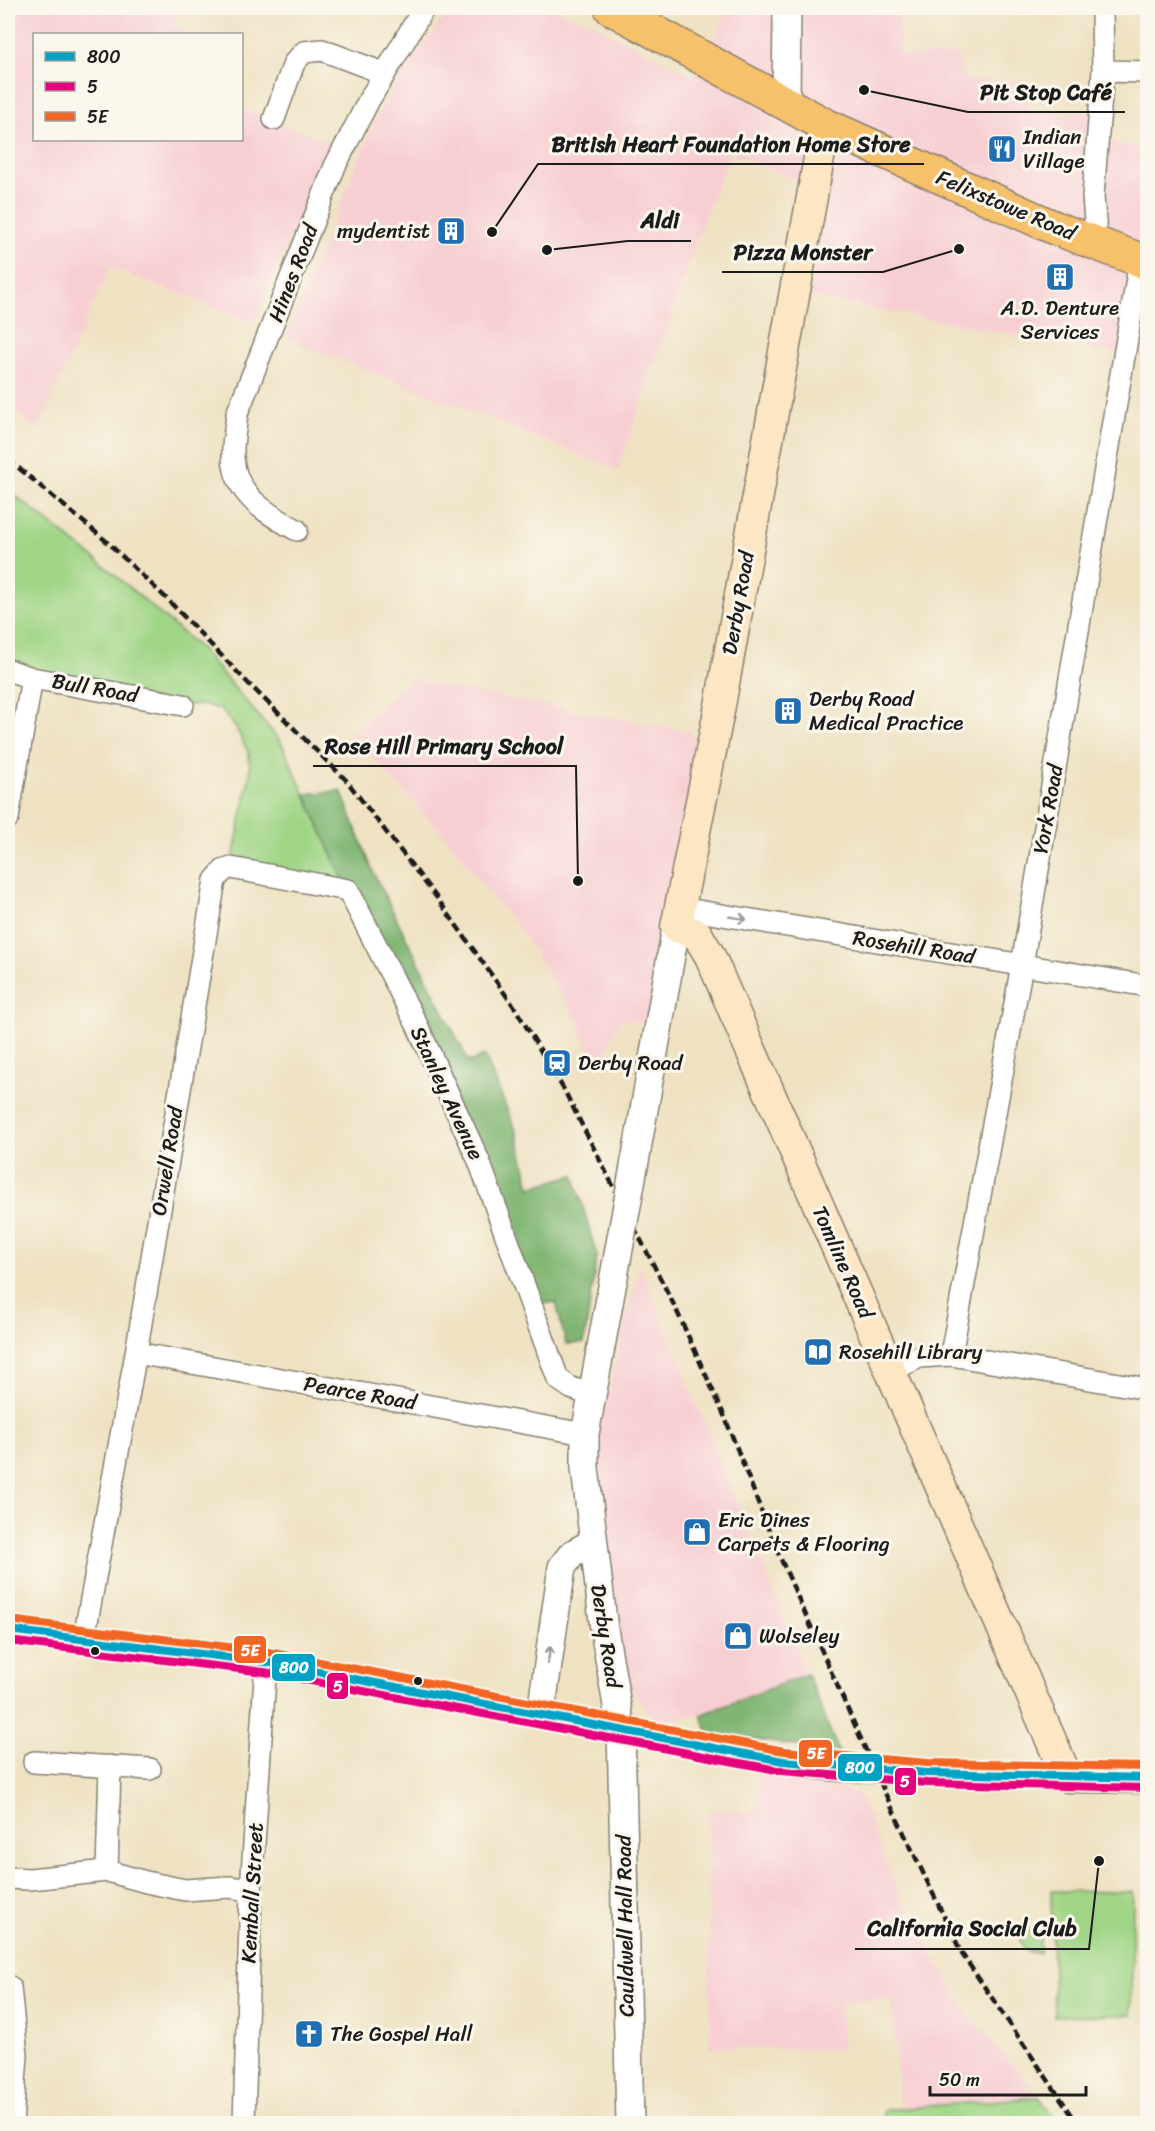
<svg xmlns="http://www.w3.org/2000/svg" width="1155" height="2131" font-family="Sriracha,sans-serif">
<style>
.built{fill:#f7cfd3}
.green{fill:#a0d586;stroke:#5e7851;stroke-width:1.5}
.forest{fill:#80b673;stroke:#4e6948;stroke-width:1.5}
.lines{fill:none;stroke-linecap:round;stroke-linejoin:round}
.minor-casing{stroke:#867f70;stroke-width:24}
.tertiary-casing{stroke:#867f70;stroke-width:30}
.secondary-casing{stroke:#867f70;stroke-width:33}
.primary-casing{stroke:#867f70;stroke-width:36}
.minor{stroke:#fff;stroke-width:21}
.tertiary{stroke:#fff;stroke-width:27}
.secondary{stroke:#fce6c4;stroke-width:30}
.primary{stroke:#f7c06b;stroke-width:33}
.rail{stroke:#1c1c1c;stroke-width:4.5;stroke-dasharray:9 4.5;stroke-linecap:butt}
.tertiary-bridge-casing{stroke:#867f70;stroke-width:30;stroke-linecap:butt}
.tertiary-bridge{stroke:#fff;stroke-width:27}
.bus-1-casing{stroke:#fbf7ec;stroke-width:12}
.bus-2-casing{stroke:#fbf7ec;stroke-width:12}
.bus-3-casing{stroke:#fbf7ec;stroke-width:12}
.bus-1{stroke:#01a2c5;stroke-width:8}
.bus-2{stroke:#e5007d;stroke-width:8}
.bus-3{stroke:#f26522;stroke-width:8}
.oneway{stroke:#999}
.bus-dot{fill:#1c1c1c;stroke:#fbf7ec;stroke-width:2}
.labels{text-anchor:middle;stroke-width:6;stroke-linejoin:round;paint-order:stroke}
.poi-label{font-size:21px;fill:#1c1c1c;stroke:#fbf7ec;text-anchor:start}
.street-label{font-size:21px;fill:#1c1c1c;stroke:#fbf7ec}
.leader{fill:none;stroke:#1c1c1c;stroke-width:2}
.callout-dot{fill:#1c1c1c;stroke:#fbf7ec;stroke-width:2}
.callout-label{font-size:22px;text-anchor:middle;font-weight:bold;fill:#1c1c1c;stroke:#fbf7ec;stroke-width:6;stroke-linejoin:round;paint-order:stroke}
.line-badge{stroke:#fbf7ec;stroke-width:2}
.badge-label{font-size:16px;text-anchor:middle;font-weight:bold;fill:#fff}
</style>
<rect width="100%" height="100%" fill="#fbf7ec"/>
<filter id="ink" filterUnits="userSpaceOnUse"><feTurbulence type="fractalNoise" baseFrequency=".0167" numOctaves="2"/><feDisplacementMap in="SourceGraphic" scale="12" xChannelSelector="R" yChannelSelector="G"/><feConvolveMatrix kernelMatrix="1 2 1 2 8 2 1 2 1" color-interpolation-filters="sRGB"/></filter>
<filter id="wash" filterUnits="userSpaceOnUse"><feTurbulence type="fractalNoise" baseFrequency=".008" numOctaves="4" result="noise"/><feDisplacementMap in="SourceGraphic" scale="24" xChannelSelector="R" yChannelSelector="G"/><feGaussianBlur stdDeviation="1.35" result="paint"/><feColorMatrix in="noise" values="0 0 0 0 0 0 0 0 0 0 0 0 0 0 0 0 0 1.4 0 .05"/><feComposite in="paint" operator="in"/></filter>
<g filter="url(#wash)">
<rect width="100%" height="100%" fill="#efe2c3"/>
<path class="built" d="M8 8H183L174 26 191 34H34V140H242V109L332 143 253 323 110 267 38 430 8 405Z
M451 8H550L589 22 695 76 730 8H899L900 56 958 54 964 79 1030 83V113H1093V137L1147 151V359L810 297 827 191 730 153 704 220 618 470 286 338 374 121 398 80Z
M411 678 454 688 690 732 699 749 649 1023 620 1020 600 1065 580 1032 583 1030 520 930 440 831 350 734Z
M640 1265 807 1674 701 1715 656 1722 627 1682 604 1545 596 1438Z
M757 1774 858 1792 899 1894 964 2009 1039 2097 900 2108 891 1998 840 2003 843 2050 710 2047 708 1810H758Z"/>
<path class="green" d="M8 490 108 569 201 649 281 742 348 890 231 868 250 774 249 754 236 728 221 710 207 705H183L8 670Z
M1051 1891 1133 1892 1131 2015 1054 2016Z
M1040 1930V1953C1025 1953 1020 1946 1018 1931Z
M1039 2097 1059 2123H883V2110Z"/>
<path class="forest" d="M341 791 374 874 469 1062 485 1056 517 1133 530 1187 574 1175 597 1256 584 1343 566 1344 556 1302 530 1306 479 1161 348 890 305 794Z
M807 1674 839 1752 708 1733 701 1715Z"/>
</g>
<g filter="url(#ink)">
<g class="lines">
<g class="minor-casing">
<path id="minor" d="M1102 8 1103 71 1093 196 1096 234 1105 247
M1103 71 1148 72
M274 119 294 63 304 52 322 50 375 70 382 79
M297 530C267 514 234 495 233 456 232 442 236 427 237 414L335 166 369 100 424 8
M8 670 32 678 183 705
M8 818 32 678
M680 908 1148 986
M136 1353 585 1434
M951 1355 1022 965 1140 261
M891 1371 919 1357 951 1355 1148 1389
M84 1638 136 1353 215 880 224 870 231 868 348 890 417 1025 479 1161 558 1379 571 1388 592 1395
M34 1762 150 1769
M107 1871 110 1766
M8 1878 30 1879 107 1871 146 1882 185 1890 229 1887 251 1890
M10 1987 17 2055 12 2124
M244 2124 251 1890 266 1662"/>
</g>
<g class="tertiary-casing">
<path id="tertiary" d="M786 102 787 8
M637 1150 676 927
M619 1249 585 1434V1468L604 1629 621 1729 630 2124
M8 1630 266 1662 783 1761 833 1767
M541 1713 562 1567 572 1554 592 1543
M927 1773 1067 1777"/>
</g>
<g class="secondary-casing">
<path id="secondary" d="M825 125 719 711 676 927 697 934 710 956 1067 1777 1148 1778"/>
</g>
<g class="primary-casing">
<path id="primary" d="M611 8 825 125 1055 228 1148 263"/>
</g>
<use href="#minor" class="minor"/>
<use href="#tertiary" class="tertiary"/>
<use href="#secondary" class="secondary"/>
<use href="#primary" class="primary"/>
<path class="rail" d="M8 459 105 540 167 599 246 681 346 780 437 898 515 1008 563 1088 675 1307 724 1415 775 1546 890 1804 962 1954 1078 2124"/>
<g class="tertiary-bridge-casing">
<path id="tertiary-bridge" d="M619 1249 637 1150
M833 1767 927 1773"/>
</g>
<use href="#tertiary-bridge" class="tertiary-bridge"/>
<g class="bus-1-casing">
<path id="bus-1" d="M8 1630 266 1662 783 1761 927 1773 1148 1778"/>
</g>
<g class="bus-2-casing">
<path id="bus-2" d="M8 1641 264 1672 782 1771 927 1783 1148 1788"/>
</g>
<g class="bus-3-casing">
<path id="bus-3" d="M9 1620 268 1652 784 1751 928 1763 1148 1767"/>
</g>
<use href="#bus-1" class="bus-1"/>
<use href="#bus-2" class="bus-2"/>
<use href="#bus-3" class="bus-3"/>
</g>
<defs><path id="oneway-shaft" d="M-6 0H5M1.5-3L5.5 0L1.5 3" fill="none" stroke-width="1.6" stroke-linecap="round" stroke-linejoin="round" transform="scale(1.5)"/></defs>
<g class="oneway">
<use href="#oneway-shaft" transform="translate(738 918) rotate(9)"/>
<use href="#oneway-shaft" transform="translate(549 1655) rotate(-82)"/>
</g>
</g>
<defs>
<g id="restaurant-square" transform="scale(1.5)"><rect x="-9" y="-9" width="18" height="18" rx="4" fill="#1f6fb2" stroke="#fbf7ec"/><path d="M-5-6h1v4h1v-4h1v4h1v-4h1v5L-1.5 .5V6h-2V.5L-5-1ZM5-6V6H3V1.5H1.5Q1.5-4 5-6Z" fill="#fff"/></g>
<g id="building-square" transform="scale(1.5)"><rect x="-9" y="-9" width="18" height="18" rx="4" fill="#1f6fb2" stroke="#fbf7ec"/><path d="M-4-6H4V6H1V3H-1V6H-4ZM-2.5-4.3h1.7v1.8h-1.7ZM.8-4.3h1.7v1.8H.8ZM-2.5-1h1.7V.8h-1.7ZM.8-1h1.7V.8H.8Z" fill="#fff"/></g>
<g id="station-square" transform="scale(1.5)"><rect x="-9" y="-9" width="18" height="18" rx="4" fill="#1f6fb2" stroke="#fbf7ec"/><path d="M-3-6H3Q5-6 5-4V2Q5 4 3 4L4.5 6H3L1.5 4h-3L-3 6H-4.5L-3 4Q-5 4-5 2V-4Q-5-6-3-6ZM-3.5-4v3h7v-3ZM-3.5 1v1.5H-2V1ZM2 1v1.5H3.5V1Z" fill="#fff"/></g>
<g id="library-square" transform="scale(1.5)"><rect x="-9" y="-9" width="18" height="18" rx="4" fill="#1f6fb2" stroke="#fbf7ec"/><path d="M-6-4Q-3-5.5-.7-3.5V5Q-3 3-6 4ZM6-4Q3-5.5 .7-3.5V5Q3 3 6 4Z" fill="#fff"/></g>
<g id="shop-square" transform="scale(1.5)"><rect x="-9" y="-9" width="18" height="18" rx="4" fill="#1f6fb2" stroke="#fbf7ec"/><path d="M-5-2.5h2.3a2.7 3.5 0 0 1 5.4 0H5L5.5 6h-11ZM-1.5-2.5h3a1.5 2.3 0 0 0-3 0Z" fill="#fff"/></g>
<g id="church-square" transform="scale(1.5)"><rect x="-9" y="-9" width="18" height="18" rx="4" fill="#1f6fb2" stroke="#fbf7ec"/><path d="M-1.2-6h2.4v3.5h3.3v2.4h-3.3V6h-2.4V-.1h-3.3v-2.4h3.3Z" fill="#fff"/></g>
</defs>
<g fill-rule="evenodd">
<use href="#restaurant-square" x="1002" y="149"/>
<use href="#building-square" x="451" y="231"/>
<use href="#building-square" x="1060" y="277"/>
<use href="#building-square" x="788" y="711"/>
<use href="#station-square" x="557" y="1063"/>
<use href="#library-square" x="818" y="1352"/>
<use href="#shop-square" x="697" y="1532"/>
<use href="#shop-square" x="738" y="1636"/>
<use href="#church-square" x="309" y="2034"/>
</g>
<g class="bus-dot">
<circle cx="95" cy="1651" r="5"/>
<circle cx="418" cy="1681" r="5"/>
</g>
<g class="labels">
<g class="poi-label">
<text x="1023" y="144">Indian<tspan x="1023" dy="24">Village</tspan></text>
<text x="430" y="238" text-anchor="end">mydentist</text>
<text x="1060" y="315" text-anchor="middle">A.D. Denture<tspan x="1060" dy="24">Services</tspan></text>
<text x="809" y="706">Derby Road<tspan x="809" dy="24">Medical Practice</tspan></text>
<text x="578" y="1070">Derby Road</text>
<text x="839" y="1359">Rosehill Library</text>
<text x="718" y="1527">Eric Dines<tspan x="718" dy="24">Carpets &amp; Flooring</tspan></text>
<text x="759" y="1643">Wolseley</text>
<text x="330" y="2041">The Gospel Hall</text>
</g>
<g class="street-label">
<text transform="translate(1006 205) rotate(23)" y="7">Felixstowe Road</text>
<text transform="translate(293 273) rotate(-69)" y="7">Hines Road</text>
<text transform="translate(738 603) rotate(-80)" y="7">Derby Road</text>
<text transform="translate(95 688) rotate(10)" y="7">Bull Road</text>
<text transform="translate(1048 809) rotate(-80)" y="7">York Road</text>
<text transform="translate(914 947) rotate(9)" y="7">Rosehill Road</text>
<text transform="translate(447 1093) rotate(65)" y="7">Stanley Avenue</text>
<text transform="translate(167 1161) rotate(-81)" y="7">Orwell Road</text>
<text transform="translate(843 1262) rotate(66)" y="7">Tomline Road</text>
<text transform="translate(360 1393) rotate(10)" y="7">Pearce Road</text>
<text transform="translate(606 1636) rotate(81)" y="7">Derby Road</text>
<text transform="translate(252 1893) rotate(-87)" y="7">Kemball Street</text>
<text transform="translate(625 1926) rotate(-91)" y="7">Cauldwell Hall Road</text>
</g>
</g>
<path class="leader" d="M864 90L968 112H1125M492 232L538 164H924M547 250L628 241H691M959 249L883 272H722M578 881L576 766H313M1099 1861L1089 1949H855"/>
<g class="callout-dot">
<circle cx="864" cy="90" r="6"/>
<circle cx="492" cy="232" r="6"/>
<circle cx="547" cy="250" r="6"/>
<circle cx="959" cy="249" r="6"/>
<circle cx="578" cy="881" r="6"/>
<circle cx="1099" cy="1861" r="6"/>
</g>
<g class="callout-label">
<text x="1046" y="100">Pit Stop Café</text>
<text x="731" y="152">British Heart Foundation Home Store</text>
<text x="660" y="228">Aldi</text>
<text x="803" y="260">Pizza Monster</text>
<text x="444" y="754">Rose Hill Primary School</text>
<text x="972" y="1936">California Social Club</text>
</g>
<g class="line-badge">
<rect x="233" y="1635" width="34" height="29" rx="6" fill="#f26522"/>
<rect x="271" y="1653" width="45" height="29" rx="6" fill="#01a2c5"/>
<rect x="326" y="1672" width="23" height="28" rx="6" fill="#e5007d"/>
<rect x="798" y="1739" width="35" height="29" rx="6" fill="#f26522"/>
<rect x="837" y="1753" width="46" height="29" rx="6" fill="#01a2c5"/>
<rect x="894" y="1767" width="23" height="29" rx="6" fill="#e5007d"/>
</g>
<g class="badge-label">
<text x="250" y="1656">5E</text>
<text x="294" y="1673">800</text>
<text x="338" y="1692">5</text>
<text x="816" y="1759">5E</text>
<text x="860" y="1773">800</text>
<text x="905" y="1787">5</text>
</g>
<rect width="1155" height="2131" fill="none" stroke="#fbf7ec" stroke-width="30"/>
<rect x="33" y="33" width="210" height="108" fill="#fbf7ec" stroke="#a29f99" stroke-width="1.5"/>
<rect x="45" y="52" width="30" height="9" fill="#01a2c5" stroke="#a29f99" stroke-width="1.5"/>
<text x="87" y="63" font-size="18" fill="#1c1c1c">800</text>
<rect x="45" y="82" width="30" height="9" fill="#e5007d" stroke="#a29f99" stroke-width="1.5"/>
<text x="87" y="93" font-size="18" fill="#1c1c1c">5</text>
<rect x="45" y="112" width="30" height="9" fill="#f26522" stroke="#a29f99" stroke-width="1.5"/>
<text x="87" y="123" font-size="18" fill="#1c1c1c">5E</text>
<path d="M930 2086v9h156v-9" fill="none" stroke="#1c1c1c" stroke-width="3"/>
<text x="939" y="2086" font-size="18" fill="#1c1c1c" stroke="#fbf7ec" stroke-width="4.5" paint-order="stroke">50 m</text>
</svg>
